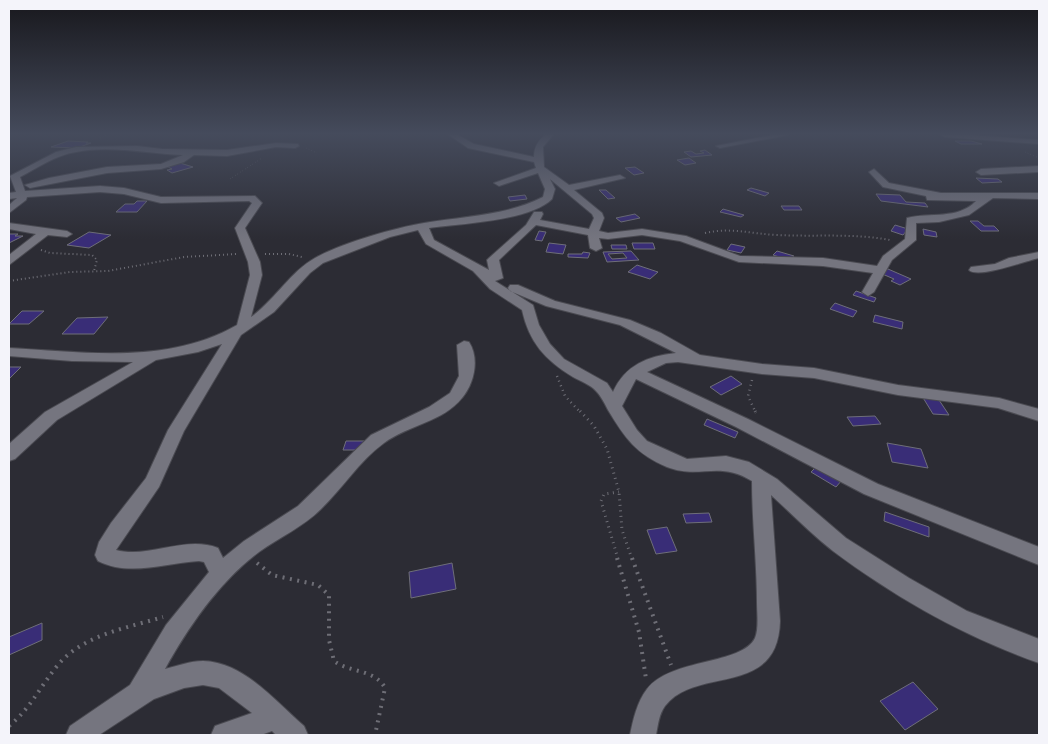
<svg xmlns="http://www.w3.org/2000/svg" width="1048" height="744" font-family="Manrope,sans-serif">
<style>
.building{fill:#392d77;stroke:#6e6e78;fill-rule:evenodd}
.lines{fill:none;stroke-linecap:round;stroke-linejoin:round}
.street-casing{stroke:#4a4a51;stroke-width:2}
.path-far4{stroke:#6e6e76;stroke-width:1;stroke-dasharray:0.5 2.5;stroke-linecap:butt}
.path-far3{stroke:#6e6e76;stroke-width:2;stroke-dasharray:1 3;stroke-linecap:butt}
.path-far2{stroke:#6e6e76;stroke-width:2.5;stroke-dasharray:1 4;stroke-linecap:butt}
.path-far1{stroke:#6e6e76;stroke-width:3;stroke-dasharray:1 4.5;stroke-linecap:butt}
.path{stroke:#6e6e76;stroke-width:4;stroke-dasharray:2 5.5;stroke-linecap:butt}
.street{fill:#75757f;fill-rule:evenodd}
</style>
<rect width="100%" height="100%" fill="#2c2c34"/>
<path class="building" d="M68 141 88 142 86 143H91L77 148 51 147Z
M955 141H971L982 144H961Z
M705 150 712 155 691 157 684 152 691 151 696 154 704 153 700 151Z
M689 158 696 163 685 165 677 160Z
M180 163 193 167 172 173 167 170 172 169 168 167Z
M635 167 644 173 634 175 625 168Z
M976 178 998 179 1002 182 982 183Z
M751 188 769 193 765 196 747 190Z
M599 190H606L615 198 608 199Z
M876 194 900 195 906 202 925 203 928 207 881 201Z
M525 195 527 199 510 201 508 197Z
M137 201H147L137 212H116L125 204H134Z
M781 206H799L802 210H784Z
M723 209 744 215 741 217 720 212Z
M635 214 640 218 621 222 616 218Z
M970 221H978L984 226H994L999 231H981Z
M895 225 908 229 903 235 891 231Z
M923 229 936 232 937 237 924 235Z
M539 231 546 232 542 241 535 240Z
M89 232 111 235 89 248 67 245Z
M9 234H18L15 236H23L9 243Z
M549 243 566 245 563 254 546 252Z
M632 243H653L655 249H634Z
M731 244 745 247 741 253 727 250Z
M611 245H626L627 249H612Z
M631 251 639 260 607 262 603 252ZM623 253 627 258 612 259 608 254Z
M777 251 794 256 789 260 773 255Z
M583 252 590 253 588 258 568 257V254H582Z
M637 265 658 272 650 279 628 272Z
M888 269 911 279 900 285 891 281 894 279 880 273Z
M856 291 876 298 874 302 853 295Z
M835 303 857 311 853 317 830 309Z
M22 311H44L29 324H9Z
M875 315 903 322 902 329 873 322Z
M108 317 94 334H62L77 318Z
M9 367H21L9 379Z
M731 376 742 384 721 395 710 387Z
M922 396 937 397 949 415 933 414Z
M875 416 881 424 853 426 847 417Z
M707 419 738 432 735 438 704 425Z
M346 441H364L362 450H343Z
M887 443 921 449 928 468 892 462Z
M817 466 842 480 836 487 811 472Z
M885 512 929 527V537L884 521Z
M709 513 712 522 686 523 683 514Z
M667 527 677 551 656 554 647 530Z
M452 563 456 589 411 598 409 572Z
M42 623V640L9 655V637Z
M913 682 938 709 905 730 880 701Z"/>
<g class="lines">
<g class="street-casing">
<path id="street" d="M449 135H458L474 144 534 157C534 147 538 141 545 135H553L543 147 544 167 569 185 620 175 625 178 574 190 602 213 604 218 599 231 608 233 642 229 686 236 740 256 823 258 877 266 883 256 905 239 907 218C930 212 958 220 976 201L927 200 926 196 883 187 869 172 874 169 889 183 941 193H1039V199L993 198 969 215 939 222 916 223V240L892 260 874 292 868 296 862 292 873 273 823 266 739 262 680 241 642 235 608 239 599 238 602 248 596 251 590 248 588 235 536 225 499 260 503 278 495 281 533 305 539 325 550 344 564 359 607 383 613 392C625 365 648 356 676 353L620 325 546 306 510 291 508 288 510 285H518L555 301 630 320 661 333 700 355 762 364 814 368 898 385 999 398 1039 409V421L998 408 898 395 814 378 762 374 678 362 666 363 647 372 748 419 878 484 1039 547V565L864 494 736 427 636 379 622 406 637 430 647 441 687 459 726 456 749 462 777 479 846 538 909 578 967 611 1039 639V663C965 637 896 598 833 551 811 534 791 513 771 495L780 621C778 699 696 665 665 706 659 714 658 725 656 735H630C633 720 637 702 647 689 671 658 742 665 755 638 759 628 757 614 757 603 757 563 752 522 752 481 718 460 700 480 667 467 636 454 625 438 608 410 605 404 601 396 596 391 591 385 580 381 573 377 545 360 529 342 522 310L490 289 473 271 426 244 418 230 390 237 323 263 310 273 274 312 241 335 184 431 159 487 116 550C148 559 185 535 218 548L223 558 244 541 298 506 371 435 429 407 450 393 459 376 457 345 464 341 469 342C480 359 474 384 462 398 443 422 408 425 384 443 359 461 343 488 321 509 303 527 280 537 259 552 219 582 189 626 165 669 177 666 190 661 203 661 244 662 275 701 304 726L308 735H276L272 731 261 735H211L215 726 252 713 219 688 203 685 184 688 154 699 99 735H66L70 726 130 685 166 625 209 572 204 562 199 561C165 563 130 577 98 561L95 555 99 542 111 523 146 478 168 430 222 344 198 352 156 360 57 420 15 459 9 461V444L45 412 133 362 72 361 9 356V348C86 352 167 365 237 325L250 275 248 262 235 228 252 203 249 201 161 203 124 194 100 192 27 197 26 200 9 213V205L17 198 9 199V193L16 192 10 176 56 152 76 147 137 146 162 149 227 150 276 143 298 144 299 146 295 148 276 147 227 156 194 155 184 162 161 169 107 173 30 188 25 185 49 178 107 167 161 164 183 155C148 154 111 145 76 152 56 155 37 168 20 177L25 191 100 186 124 188 161 197 255 196 262 203 245 228 260 262 262 275 251 317C275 300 290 272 315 258 342 243 394 228 424 223 465 216 505 216 543 197L545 189 538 173 499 186 494 183 536 168 534 162 468 148ZM550 179 592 214 594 218 589 229 540 220 543 214 542 212H534L526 225 489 258 487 260 489 270 434 240 429 228C459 224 530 221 552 199L555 189Z
M772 135H788L720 148 716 146Z
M941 135H973L1039 140V144L945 137Z
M1039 166V172L981 175 976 172 981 169Z
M9 223 67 231 72 234 67 237 48 235 9 265V255L36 234 9 229Z
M1039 252V258C1025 261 978 279 969 270L971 267 995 264 1009 258Z"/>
</g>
<path class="path-far4" d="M100 138 107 135
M306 148 317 153
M1025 152 1039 158
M230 179 262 158"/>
<path class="path-far3" d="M705 233C732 227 751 234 778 235 816 237 853 233 890 240
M41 250 50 253 92 255 97 260 94 271
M265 254H289L302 257
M9 281 70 272 108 271 184 257 237 254"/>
<path class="path-far2" d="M557 376 565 396 581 413
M752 380 748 396 756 413"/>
<path class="path-far1" d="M580 411 594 426 607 449 619 492 622 530 632 559
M755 411 756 413
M618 559 601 501 604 494 619 492"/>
<path class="path" d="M617 558 639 632 646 679
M632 558 671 665
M257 563 272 575 318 585 329 595V640L334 661C350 673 375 669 385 688L375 735
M9 726C30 709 40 687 57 666 82 635 127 628 163 617"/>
<use href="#street" class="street"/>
</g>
<linearGradient id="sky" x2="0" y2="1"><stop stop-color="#18181d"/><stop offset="0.56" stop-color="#454b5c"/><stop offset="1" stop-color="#454b5c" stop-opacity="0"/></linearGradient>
<rect width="1048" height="239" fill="url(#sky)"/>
<rect width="1048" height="744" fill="none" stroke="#f4f4fa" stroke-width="20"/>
</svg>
